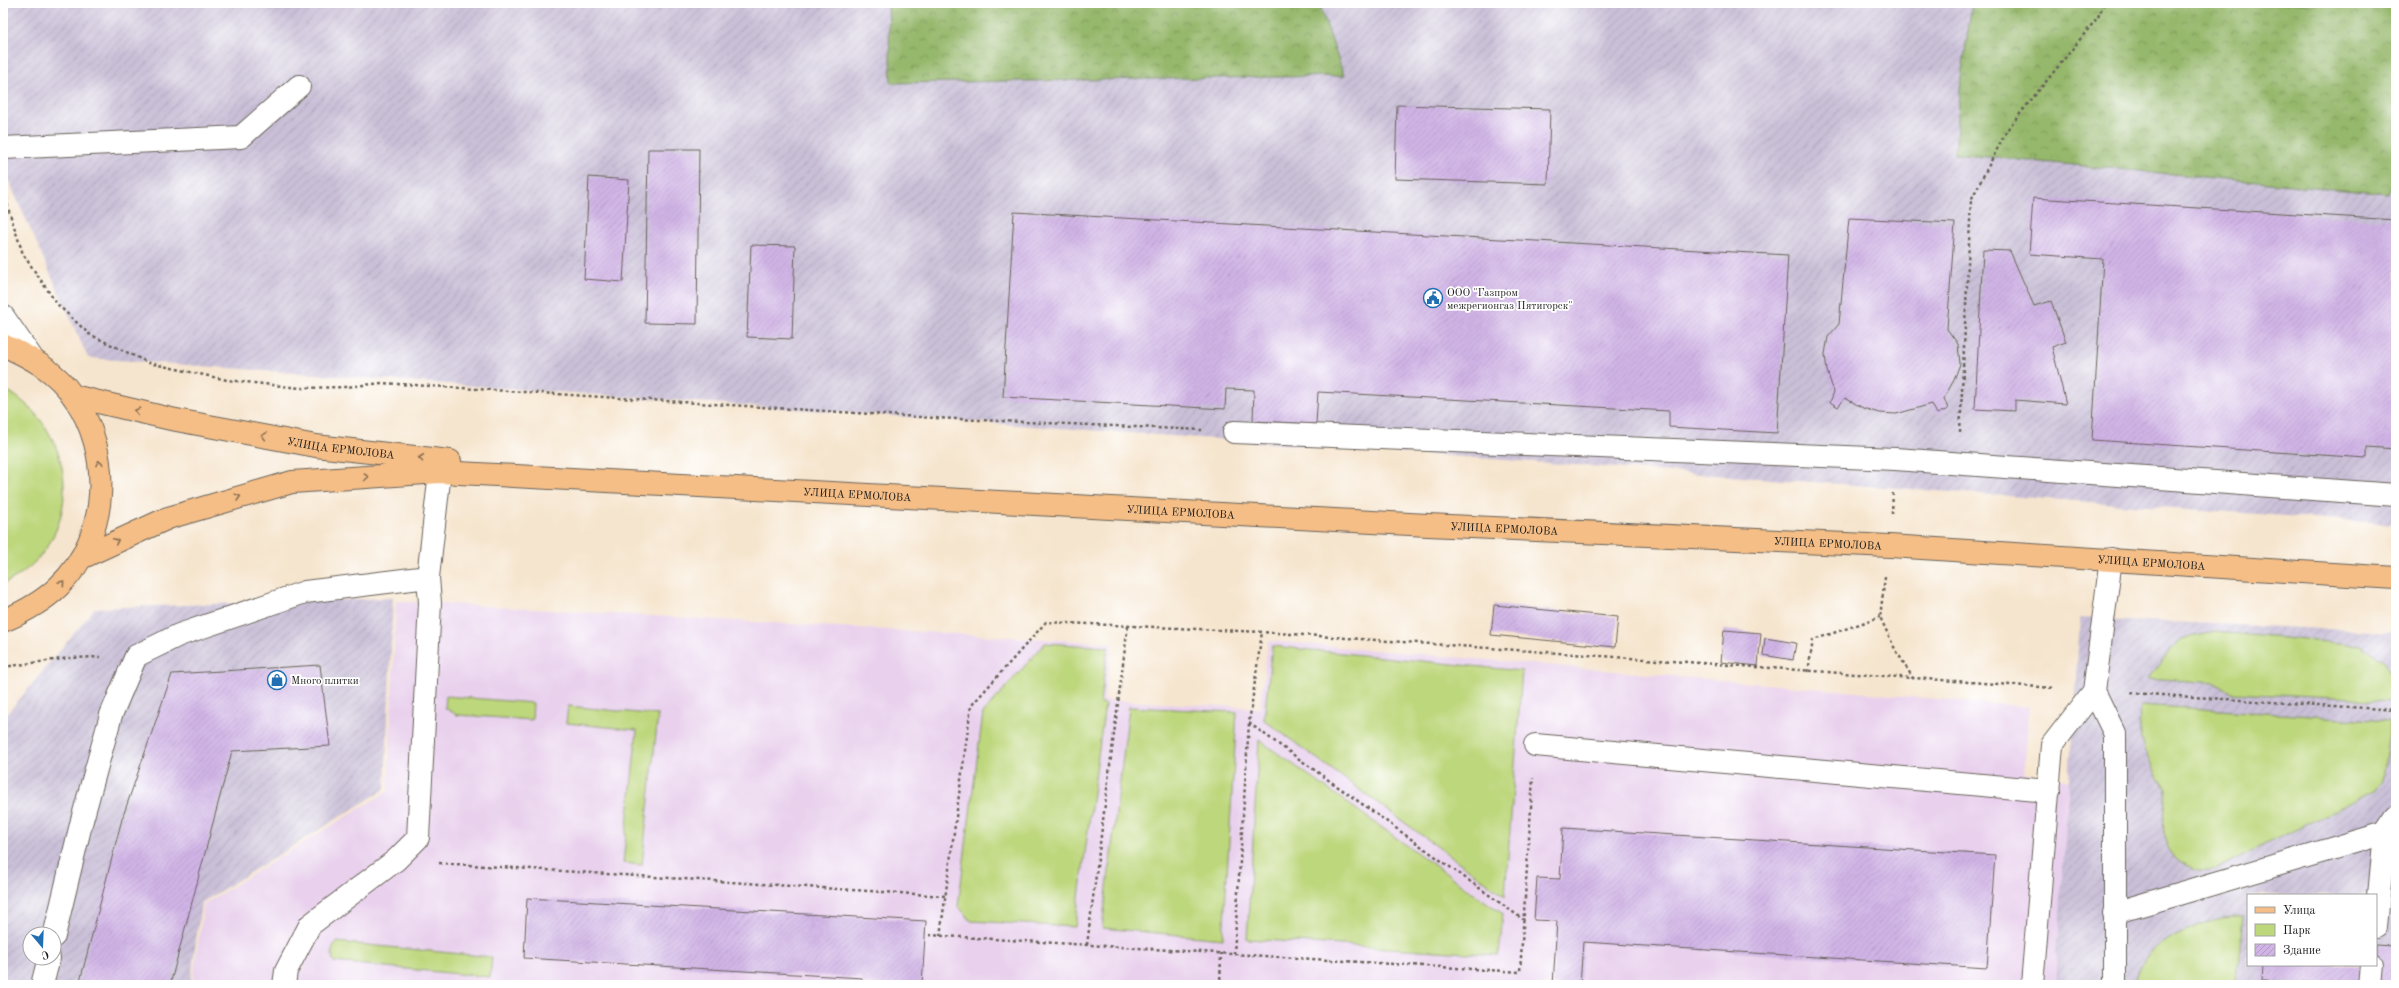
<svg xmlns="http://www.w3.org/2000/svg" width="2399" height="988" font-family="'Old Standard TT',serif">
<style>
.built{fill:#e9d1ed}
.industrial{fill:url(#industrial-furrows);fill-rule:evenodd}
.green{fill:#bdd77c;stroke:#6c7a4c}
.forest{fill:url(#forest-crowns);stroke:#596a44}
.building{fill:url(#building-hatch)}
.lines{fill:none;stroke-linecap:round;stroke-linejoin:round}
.minor-casing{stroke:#68625a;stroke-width:24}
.major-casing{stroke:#68625a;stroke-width:24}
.path{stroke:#68625a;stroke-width:2.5;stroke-dasharray:3 3;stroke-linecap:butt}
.minor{stroke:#fff;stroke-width:22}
.major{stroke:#f5be86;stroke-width:22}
.oneway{stroke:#886d51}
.labels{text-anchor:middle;stroke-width:3.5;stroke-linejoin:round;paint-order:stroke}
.poi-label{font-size:11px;fill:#1c1c1c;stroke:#fff;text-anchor:start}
.street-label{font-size:11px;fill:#1c1c1c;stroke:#fff}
</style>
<defs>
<pattern id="industrial-furrows" width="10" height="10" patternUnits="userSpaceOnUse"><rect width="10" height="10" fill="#c9bfd7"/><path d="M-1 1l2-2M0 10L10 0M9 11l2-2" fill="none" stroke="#aca4b8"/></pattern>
<pattern id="forest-crowns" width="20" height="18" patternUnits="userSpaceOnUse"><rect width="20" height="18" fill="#96b86c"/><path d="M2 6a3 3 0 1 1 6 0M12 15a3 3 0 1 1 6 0" fill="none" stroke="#7a9558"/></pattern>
<pattern id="building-hatch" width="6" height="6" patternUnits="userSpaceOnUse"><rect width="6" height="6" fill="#d0b4e6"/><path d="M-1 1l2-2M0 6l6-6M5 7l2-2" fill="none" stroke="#b29ac5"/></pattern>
</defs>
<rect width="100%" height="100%" fill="#fff"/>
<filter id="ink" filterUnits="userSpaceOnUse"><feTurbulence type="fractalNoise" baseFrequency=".025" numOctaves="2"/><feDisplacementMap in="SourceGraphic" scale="8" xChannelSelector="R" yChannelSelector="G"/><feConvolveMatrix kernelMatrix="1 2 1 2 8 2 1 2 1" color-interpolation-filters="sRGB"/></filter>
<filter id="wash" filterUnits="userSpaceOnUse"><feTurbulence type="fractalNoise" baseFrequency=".012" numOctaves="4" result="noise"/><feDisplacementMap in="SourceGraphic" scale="16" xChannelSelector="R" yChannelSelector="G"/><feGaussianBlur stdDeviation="0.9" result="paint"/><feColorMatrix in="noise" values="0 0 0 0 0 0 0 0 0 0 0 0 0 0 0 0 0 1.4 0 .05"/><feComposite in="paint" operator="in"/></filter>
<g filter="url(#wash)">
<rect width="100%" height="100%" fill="#f6e5ce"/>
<path class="built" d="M396 601 1112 643 1104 700 1260 708 1268 641 2029 707 2024 773 2071 781 2056 985H192L204 904 388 791Z"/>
<path class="industrial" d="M3 3H888L892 83 1343 76 1319 3H1972L1961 78 1955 153 2388 194 2396 174V524L88 358 3 168Z
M393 598 385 789 201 903 190 985H3V719L95 608ZM30 934H54V958H30Z
M2080 618 2396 632V985H2055ZM2248 895H2376V965H2248Z"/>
<path class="green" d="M3 388C82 431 87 545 3 584Z
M2215 632 2361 645 2384 662 2396 686 2394 701 2232 693 2216 683 2148 678 2180 639Z
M1045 643 1108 647 1100 703 1105 704 1075 927 971 921 958 906 983 713Z
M1272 646 1522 671 1505 896 1264 720Z
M446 696 533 703 532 720 457 715 445 708Z
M2140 705 2390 721 2383 780 2374 791 2216 869C2204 871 2196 871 2186 865 2154 847 2165 819 2167 789 2148 765 2137 736 2140 705Z
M568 706 658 715 642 865 623 863 637 730 566 723Z
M1129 707 1237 712 1223 939 1102 928Z
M1259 740 1503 914 1499 955 1247 939Z
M2243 917 2236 985H2135C2139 947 2187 927 2218 919 2225 917 2235 917 2243 917Z
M336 942 492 957 490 977 334 962C331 954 331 950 336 942Z"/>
<path class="forest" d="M888 3H1319L1344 76 891 83Z
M1972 3H2396V174L2388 194 1955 154 1961 78Z"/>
<g id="blocks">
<path class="building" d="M1397 105 1550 109 1548 184 1395 179Z
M648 149H699L697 324 645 323Z
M589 177 629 180 623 282 584 279Z
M2033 198 2396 220V449L2367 447V458L2092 440 2103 259 2029 254Z
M1014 212 1788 255 1777 433 1669 427V411L1318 392 1316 424 1253 421 1254 390 1226 389 1225 409 1003 397Z
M1849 218 1955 223 1947 329 1958 344 1960 364 1954 380 1944 398 1948 409 1937 414 1932 404 1896 414 1879 413 1863 408 1845 398 1838 407 1830 402 1834 392 1827 371 1825 354 1828 337 1839 324Z
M751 245 795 246 792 339 747 337Z
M1983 250 2010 251 2034 306 2051 301 2066 342 2052 347 2066 404 2015 400V411L1975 409Z
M1494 605 1618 617 1615 647 1491 635Z
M1724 630 1761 633 1758 666 1721 662Z
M1765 638 1796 643 1793 660 1763 655Z
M320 665 330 746 232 751 170 985H79L122 819 172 674Z
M1563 828 1995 855 1987 968 1583 942 1580 985H1553L1557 921 1534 920 1537 878 1560 879Z
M527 898 926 921 922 985H862V978L524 958Z
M2376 944 2396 945V985L2261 981 2262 965H2376Z"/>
</g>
</g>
<g filter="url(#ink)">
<use href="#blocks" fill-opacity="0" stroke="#68625a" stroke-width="1"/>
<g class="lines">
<g class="minor-casing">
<path id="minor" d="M3 148 241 137 299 86
M3 316 32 358
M1234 432 1895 459 2396 495
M2111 559 2094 691 2115 734V985
M1535 745 2049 791
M2114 913 2385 833
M2376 926 2385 833 2396 817
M54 936 82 820 111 715 136 656 179 635 305 592 428 577
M42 985 49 958
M284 985 286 971 310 925 396 860 418 838 430 603 428 577 440 472
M2032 985 2052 745 2094 691
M2370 985 2372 965"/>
</g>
<g class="major-casing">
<g id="major">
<path d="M3 345C30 357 56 371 73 396 113 452 110 537 59 586 43 602 24 612 3 621"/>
<path id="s1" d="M73 396 171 419 316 446 450 461"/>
<path id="s2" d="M81 558 168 518 292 482 440 472 1428 525 1890 546 2396 578"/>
</g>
</g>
<path class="path" d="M5 180 8 208 23 254 57 304 89 334 149 363 227 380 300 388 346 387 382 383 935 418 1202 430
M1960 432 1971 200 2007 130 2098 17 2104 3
M1892 514 1893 491
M1885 577 1880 617 1894 647 1914 680
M3 667 69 658 100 657
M1808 672 1813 640 1880 617
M2131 693 2396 710
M1249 723 1524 920
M439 863 945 896
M929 935 1520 972 1533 778
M940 936 971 706 1046 622 1262 632 2054 688
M1087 945 1128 625
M1234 954 1249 723 1262 632
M1220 985 1221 953"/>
<use href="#minor" class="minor"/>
<use href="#major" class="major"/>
</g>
<defs><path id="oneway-chevron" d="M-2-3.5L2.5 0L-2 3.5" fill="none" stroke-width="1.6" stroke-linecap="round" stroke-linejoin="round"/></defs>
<g class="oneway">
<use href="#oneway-chevron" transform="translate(137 411) rotate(-167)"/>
<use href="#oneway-chevron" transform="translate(264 436) rotate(-170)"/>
<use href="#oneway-chevron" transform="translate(421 458) rotate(-173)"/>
<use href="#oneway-chevron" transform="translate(99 463) rotate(-101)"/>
<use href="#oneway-chevron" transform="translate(366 477) rotate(-4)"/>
<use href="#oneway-chevron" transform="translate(238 497) rotate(-15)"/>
<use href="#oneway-chevron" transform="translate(116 541) rotate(-26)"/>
<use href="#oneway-chevron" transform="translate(62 583) rotate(-49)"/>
</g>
</g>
<defs>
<g id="civic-ring" transform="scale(1)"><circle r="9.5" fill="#fff" stroke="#1f6fb2" stroke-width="1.5"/><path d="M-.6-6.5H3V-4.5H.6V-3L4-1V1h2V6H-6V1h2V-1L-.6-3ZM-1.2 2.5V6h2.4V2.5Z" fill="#1f6fb2"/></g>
<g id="shop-ring" transform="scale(1)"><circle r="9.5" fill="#fff" stroke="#1f6fb2" stroke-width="1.5"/><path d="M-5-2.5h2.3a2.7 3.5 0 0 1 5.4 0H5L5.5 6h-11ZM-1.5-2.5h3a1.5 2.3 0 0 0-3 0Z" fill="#1f6fb2"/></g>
</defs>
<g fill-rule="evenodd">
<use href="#civic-ring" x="1433" y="298"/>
<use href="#shop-ring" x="277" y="680"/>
</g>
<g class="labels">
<g class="poi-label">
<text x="1447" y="296">ООО "Газпром<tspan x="1447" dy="13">межрегионгаз Пятигорск"</tspan></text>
<text x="291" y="684">Много плитки</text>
</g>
<g class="street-label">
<text dy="4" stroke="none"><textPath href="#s1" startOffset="273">УЛИЦА ЕРМОЛОВА</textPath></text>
<text dy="4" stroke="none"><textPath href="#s2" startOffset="791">УЛИЦА ЕРМОЛОВА</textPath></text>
<text dy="4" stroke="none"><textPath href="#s2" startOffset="1115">УЛИЦА ЕРМОЛОВА</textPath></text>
<text dy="4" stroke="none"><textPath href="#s2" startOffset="1439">УЛИЦА ЕРМОЛОВА</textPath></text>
<text dy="4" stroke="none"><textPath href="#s2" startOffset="1763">УЛИЦА ЕРМОЛОВА</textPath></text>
<text dy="4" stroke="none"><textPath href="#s2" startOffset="2087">УЛИЦА ЕРМОЛОВА</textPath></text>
</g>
</g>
<rect width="2399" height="988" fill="none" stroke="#fff" stroke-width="16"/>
<rect x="2247" y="894" width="130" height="72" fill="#ffffff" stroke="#a4a4a4"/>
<rect x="2255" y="907" width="20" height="6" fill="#f5be86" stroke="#a4a4a4"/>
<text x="2283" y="914" font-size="12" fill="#1c1c1c">Улица</text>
<rect x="2255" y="924" width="20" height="12" fill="#bdd77c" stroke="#a4a4a4"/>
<text x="2283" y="934" font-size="12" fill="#1c1c1c">Парк</text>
<rect x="2255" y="944" width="20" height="12" fill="url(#building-hatch)" stroke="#a4a4a4"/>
<text x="2283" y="954" font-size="12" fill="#1c1c1c">Здание</text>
<g transform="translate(42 946) rotate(161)"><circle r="19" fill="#ffffff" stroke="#a4a4a4"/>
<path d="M0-3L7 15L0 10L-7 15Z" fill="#1f6fb2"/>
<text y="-6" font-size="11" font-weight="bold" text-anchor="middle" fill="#1c1c1c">С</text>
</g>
</svg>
